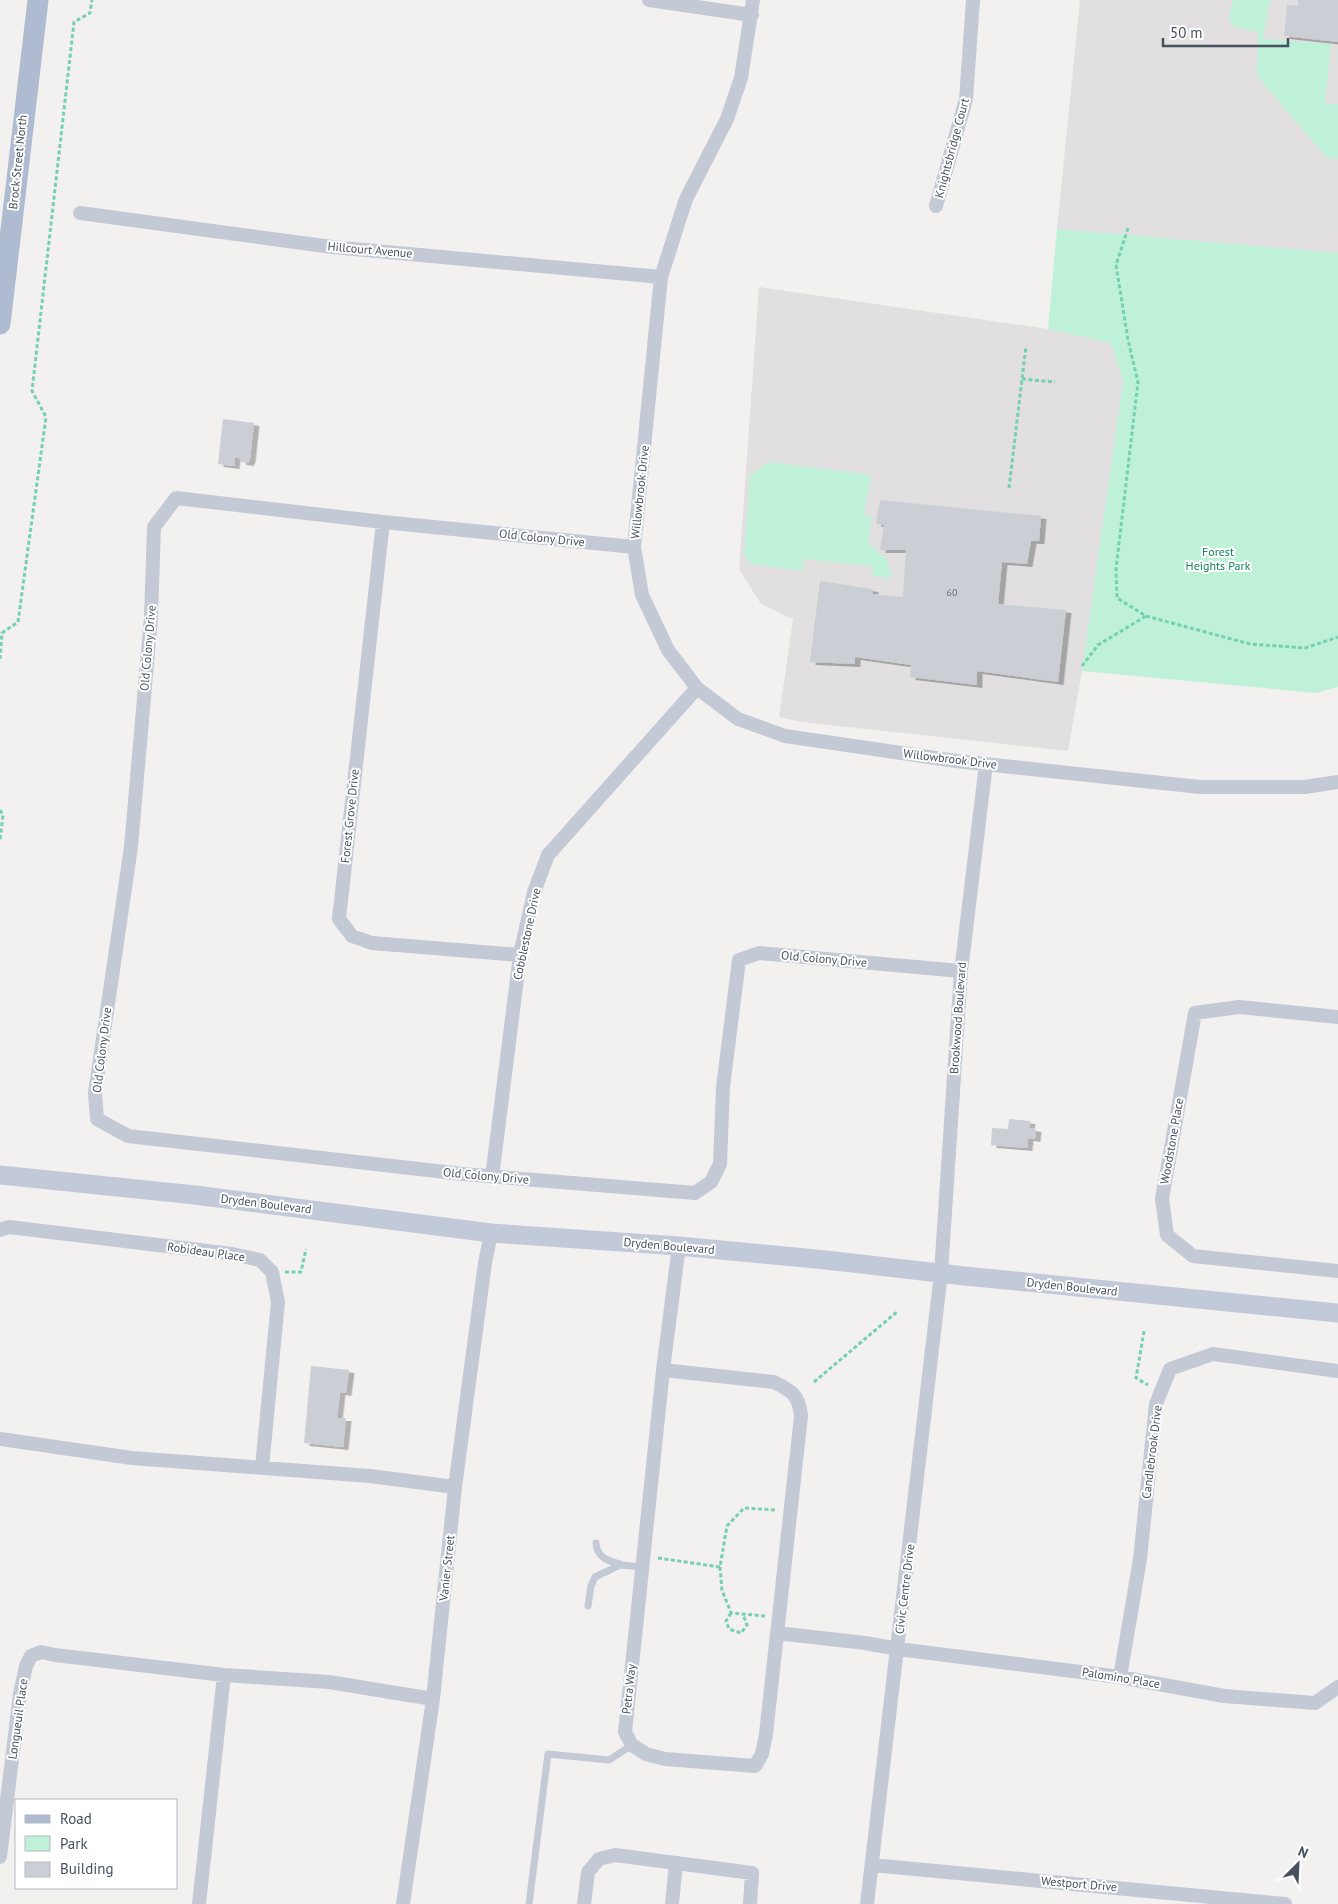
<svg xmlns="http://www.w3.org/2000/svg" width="1338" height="1904" font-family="'PT Sans',sans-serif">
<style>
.education{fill:#e1dfdf}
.green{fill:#bef1d8}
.building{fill:#ccced6;filter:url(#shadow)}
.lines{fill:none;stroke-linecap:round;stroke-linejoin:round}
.path{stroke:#74d1af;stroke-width:3;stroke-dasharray:4 2.5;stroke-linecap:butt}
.lane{stroke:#c3cad5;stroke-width:7}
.street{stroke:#c3cad5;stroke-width:14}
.secondary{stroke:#c2cada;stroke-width:19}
.primary{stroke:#afbbd0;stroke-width:21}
.labels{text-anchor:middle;stroke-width:4;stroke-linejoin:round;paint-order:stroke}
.number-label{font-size:10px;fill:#68707d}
.street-label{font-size:12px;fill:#47505f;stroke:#fff}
.park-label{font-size:12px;fill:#14845b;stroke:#fff}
</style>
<defs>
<filter id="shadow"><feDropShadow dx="5.5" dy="3" stdDeviation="0" flood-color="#0004"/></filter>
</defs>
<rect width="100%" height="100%" fill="#f3f0f0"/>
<path class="education" d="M1080 0H1338V253L1057 229Z
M759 287 1048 329 1111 343 1123 381 1082 671 1068 751 802 722 779 717 793 619 761 604 739 569Z"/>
<path class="green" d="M1233 0H1270L1263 39 1331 44 1325 104H1338V159L1327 158 1257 76 1258 32 1234 27 1229 18Z
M1057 229 1338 253V687L1316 693 1082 671 1123 381 1111 343 1048 329Z
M768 462 871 475 864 515 872 517 868 543 887 560 892 578 873 576V566L803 559V571L751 564 744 554 750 476Z"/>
<path class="building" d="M1298 0H1338V42L1284 36 1287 5 1298 6Z
M223 419 254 423 250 459 248 463 241 462 239 458H235L234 466 218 464Z
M880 500 1041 516 1039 541H1031L1027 564 1002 562 998 604 1066 610 1058 682 977 671V685L910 677 911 665 855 657V664L810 662 820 581 873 589 872 594 903 597 906 550H880L884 525 876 524Z
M1009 1119 1030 1121 1029 1128 1036 1129 1035 1139 1028 1138 1027 1148 991 1145 992 1128 1008 1129Z
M311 1366 349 1370 346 1393 340 1392 337 1418H346L343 1447 304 1443Z"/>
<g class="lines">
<path class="path" d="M1128 228 1116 265 1128 340 1138 382 1116 569 1117 598 1146 616 1250 644 1305 648 1338 637
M1022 379 1055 382
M1009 488 1026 346
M0 659 2 633 18 622 46 417 32 391 74 22 90 13 92 0
M1082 666 1098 645 1146 616
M0 810 3 815 0 840
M285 1272H301L306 1249
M1144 1331 1136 1378 1148 1385
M814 1382 898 1311
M658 1558 720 1567 727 1526 744 1508 776 1510
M720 1567 722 1590 731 1613 765 1616
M731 1613 726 1621 729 1629 741 1633 747 1625 743 1614"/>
<path class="lane" d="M596 1543C597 1557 607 1561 620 1564
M588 1606 591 1586 595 1577 620 1565 642 1567
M529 1904 548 1754 609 1760 632 1745"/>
<path class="street" d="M649 0 752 15
M753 0 741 78 727 119 686 199 661 277 634 547 642 595 668 650 697 688 738 719 785 736 956 761 1200 787H1305L1338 782
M936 206 966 99 973 0
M80 213 332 247 661 277
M383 522 339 919 352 936 372 943 520 955
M634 547 383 522 176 498 154 527 151 617 131 847 95 1093 97 1119 128 1136 463 1174 695 1193 711 1182 720 1164 723 1087 739 960 759 953 961 971
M1338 1017 1239 1007 1195 1013 1162 1199 1167 1235 1193 1256 1338 1271
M492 1177 520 955 534 892 548 855 697 688
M0 1230 9 1227 232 1254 260 1260 272 1272 278 1302 262 1467
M663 1370 774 1382C792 1391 799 1395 801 1416L766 1734 762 1754 755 1766 665 1759 646 1754 632 1745 625 1732 663 1370 679 1246
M0 1439 132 1458 370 1476 455 1487
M777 1633 865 1643 898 1649 1120 1677 1224 1696 1315 1703 1338 1687
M1120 1677 1140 1559 1156 1404 1170 1369 1213 1354 1338 1371
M0 1857 20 1694 26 1666 31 1656 41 1652 55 1655 224 1675 329 1682 433 1699
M872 1865 1285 1904
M199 1904 224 1675
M403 1904 433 1699 455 1487 485 1263 491 1233
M584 1904 588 1872 599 1859 615 1855 752 1873 750 1904
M672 1904 676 1863
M867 1904 941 1273 961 971 986 764"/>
<path class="secondary" d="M0 1175 195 1195 491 1233 679 1246 826 1260 965 1276 1338 1313"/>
<path class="primary" d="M0 324 38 0"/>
</g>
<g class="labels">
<g class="number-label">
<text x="952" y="596">60</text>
</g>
<g class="street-label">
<text transform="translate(952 148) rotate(-75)" y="4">Knightsbridge Court</text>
<text transform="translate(18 162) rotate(-84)" y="4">Brock Street North</text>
<text transform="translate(370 250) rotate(5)" y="4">Hillcourt Avenue</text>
<text transform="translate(640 492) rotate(-84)" y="4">Willowbrook Drive</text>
<text transform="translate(542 538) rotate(6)" y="4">Old Colony Drive</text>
<text transform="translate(148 648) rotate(-85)" y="4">Old Colony Drive</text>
<text transform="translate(950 759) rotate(7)" y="4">Willowbrook Drive</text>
<text transform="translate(350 816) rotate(-84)" y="4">Forest Grove Drive</text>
<text transform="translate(527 934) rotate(-78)" y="4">Cobblestone Drive</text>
<text transform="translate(824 959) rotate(5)" y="4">Old Colony Drive</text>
<text transform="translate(958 1018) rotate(-86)" y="4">Brookwood Boulevard</text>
<text transform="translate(102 1050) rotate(-83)" y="4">Old Colony Drive</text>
<text transform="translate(1172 1141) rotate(-80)" y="4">Woodstone Place</text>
<text transform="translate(486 1176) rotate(5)" y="4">Old Colony Drive</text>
<text transform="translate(266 1204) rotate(7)" y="4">Dryden Boulevard</text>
<text transform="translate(669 1246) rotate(5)" y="4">Dryden Boulevard</text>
<text transform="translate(206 1252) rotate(8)" y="4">Robideau Place</text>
<text transform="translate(1072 1287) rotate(6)" y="4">Dryden Boulevard</text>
<text transform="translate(1152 1452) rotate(-83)" y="4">Candlebrook Drive</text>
<text transform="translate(447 1568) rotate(-84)" y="4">Vanier Street</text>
<text transform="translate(905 1589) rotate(-83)" y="4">Civic Centre Drive</text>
<text transform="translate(1121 1678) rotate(9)" y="4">Palomino Place</text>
<text transform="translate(629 1689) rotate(-84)" y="4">Petra Way</text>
<text transform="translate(18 1719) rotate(-82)" y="4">Longueuil Place</text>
<text transform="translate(1079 1884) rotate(5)" y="4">Westport Drive</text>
</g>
<g class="park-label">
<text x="1218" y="556">Forest<tspan x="1218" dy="14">Heights Park</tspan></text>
</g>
</g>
<rect x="15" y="1799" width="162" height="90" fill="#ffffff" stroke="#b5b9bf"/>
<rect x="25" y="1815" width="25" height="8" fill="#afbbd0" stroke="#b5b9bf"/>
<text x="60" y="1824" font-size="15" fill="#47505f">Road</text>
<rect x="25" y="1836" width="25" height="15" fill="#bef1d8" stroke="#b5b9bf"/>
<text x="60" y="1849" font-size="15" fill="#47505f">Park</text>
<rect x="25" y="1862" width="25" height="15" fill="#ccced6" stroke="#b5b9bf"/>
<text x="60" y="1874" font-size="15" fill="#47505f">Building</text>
<g transform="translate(1298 1864) rotate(24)" stroke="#ffffff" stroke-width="4" paint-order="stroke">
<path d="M0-4L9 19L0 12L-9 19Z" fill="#47505f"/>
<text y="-8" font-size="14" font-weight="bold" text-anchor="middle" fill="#47505f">N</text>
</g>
<path d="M1163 38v8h125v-8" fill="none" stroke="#47505f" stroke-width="2.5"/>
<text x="1170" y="38" font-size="15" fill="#47505f" stroke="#ffffff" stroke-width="4" paint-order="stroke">50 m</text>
</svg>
